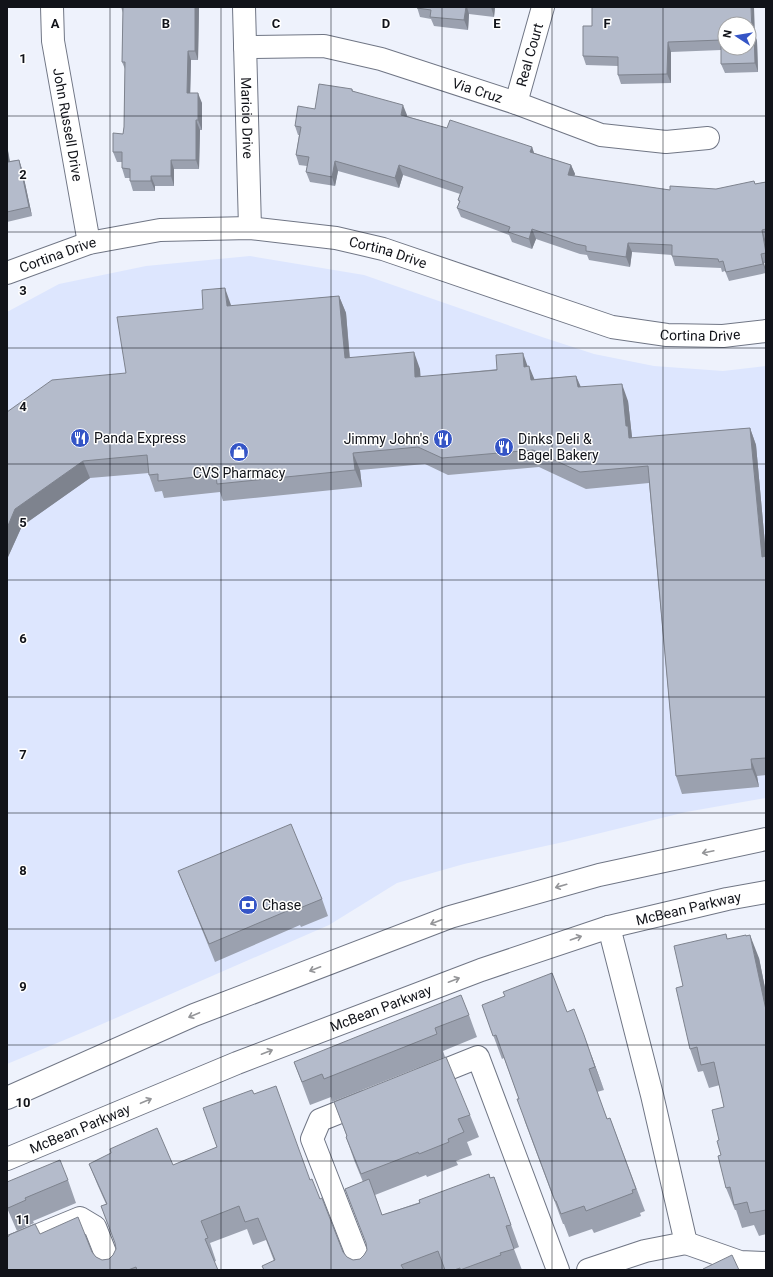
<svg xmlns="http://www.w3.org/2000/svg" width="773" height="1277" font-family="Roboto,sans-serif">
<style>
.built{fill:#dde6fe}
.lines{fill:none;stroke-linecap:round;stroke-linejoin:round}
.street-casing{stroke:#707685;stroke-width:24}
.secondary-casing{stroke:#707685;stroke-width:24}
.street{stroke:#fff;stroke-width:22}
.secondary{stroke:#fff;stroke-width:22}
.wall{fill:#9ba1af}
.shaded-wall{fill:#7e838e}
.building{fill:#b4bbcb;stroke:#7e838e;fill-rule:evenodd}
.oneway{stroke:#949598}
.grid{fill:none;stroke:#111319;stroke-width:1;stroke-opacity:0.55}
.labels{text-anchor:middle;stroke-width:3;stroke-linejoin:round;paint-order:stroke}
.street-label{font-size:14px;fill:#111319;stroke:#fff}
.poi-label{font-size:14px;fill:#111319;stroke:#fff;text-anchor:start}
.grid-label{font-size:13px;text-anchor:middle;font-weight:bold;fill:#111319;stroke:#fff;stroke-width:3;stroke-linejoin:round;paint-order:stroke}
</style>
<rect width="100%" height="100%" fill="#eef2fc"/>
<path class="built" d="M250 256 364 275 542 337 594 354 654 366 723 371 766 366V798L686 812 568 841 464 864 397 883 329 925 93 1028 7 1064V312L59 284 146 266Z"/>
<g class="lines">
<g class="street-casing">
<g id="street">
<path id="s1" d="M52 7 53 41 89 243"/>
<path id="s2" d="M244 7 250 228"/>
<path id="s3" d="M245 47 324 46 381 59 516 103 601 135 666 142 708 138"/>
<path id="s4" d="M516 103 543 7"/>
<path id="s5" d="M7 273 89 243 160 230 250 228 336 238 383 249 612 327 667 335 723 336 766 331"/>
<path d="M423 1079 478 1057 558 1270"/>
<path d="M686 1243 740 1262 766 1263"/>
<path d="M7 1248 80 1218 95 1227 112 1270"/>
<path d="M363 1270 312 1139 320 1120 365 1102"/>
<path d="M588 1270 645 1251 686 1243 652 1095 609 927"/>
</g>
</g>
<g class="secondary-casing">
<g id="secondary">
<path d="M7 1098 194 1015 450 917 599 875 766 839"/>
<path id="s6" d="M7 1159 237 1063 481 970 609 927 727 899 766 892"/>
</g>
</g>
<use href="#street" class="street"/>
<use href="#secondary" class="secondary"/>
</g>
<path class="wall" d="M121 7H199L198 60H191L190 93 202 103V130H200L199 169H174V186H155V191H133L130 181V178H125L122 168V162H117L113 152 123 134 124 127 125 69 122 62 123 13Z
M417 7H495L494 17 469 14 468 30 434 26 431 19 420 17Z
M592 26 755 35 757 41 758 72 725 73 721 64V50L671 52V83L621 84 618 75V66L586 65 583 56Z
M352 89 353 91 407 115 406 116 447 128 532 147 534 153 571 165 575 174 574 176 670 190 716 189 755 184 766 182V239H765L766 242V263H764L766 273 729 281 725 271 722 272 721 268 675 266 672 256V255L632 252 630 267 589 260 587 255 580 254 536 239 532 249 512 242 509 235 461 217 457 208 459 202 458 200 460 194 403 175 399 188 338 171 335 186 310 182 306 172 307 166 299 165 296 155 299 135H298L295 126 315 109Z
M7 145 10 161 19 160 22 169 32 216 7 222Z
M339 296 346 313 350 358 420 369V377L528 366 534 379 576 376 581 387 628 401 632 438 750 428 756 445 766 555V775L757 776 759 787 682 794 676 776 649 483 586 489 539 467 448 475 425 464 360 470 362 487 223 501 220 492 164 498 162 491 155 492 149 475V473L90 478 22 526 8 557 7 558V412L126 373 231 306Z
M178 871 322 899 328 916 301 927 300 925 215 962 185 888Z
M728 939 759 958 766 993V1234L759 1236 754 1225 742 1228 736 1210H735L726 1188 721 1155 719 1140 724 1107 720 1085 709 1088 703 1071 698 1072 690 1049 683 986Z
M482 1005 567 1012 592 1057 604 1090 597 1092 607 1119 610 1118 645 1211 640 1213 641 1216 594 1233 592 1229 569 1237 564 1224H563L525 1122 519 1099 504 1058 502 1059Z
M469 1015 477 1037 443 1051 445 1057 332 1102 331 1097 310 1105 294 1062Z
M254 1094 310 1180 320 1199 343 1252 347 1257 353 1260 360 1259 364 1255 367 1250V1245L345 1189 363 1182 354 1160 346 1137H347L334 1102 470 1115 479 1137 467 1142 472 1155 456 1161 458 1165 427 1177 426 1175 375 1195 382 1215 494 1177 519 1247 514 1249 522 1270H264L274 1261 266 1240 253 1245 247 1229 210 1243 216 1261 214 1262 218 1270H7L40 1234 92 1252 96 1257 102 1260 109 1259 113 1255 116 1249V1245L101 1206 106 1204 98 1186 89 1164 173 1165 217 1147Z
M68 1180 76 1203 33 1221 34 1223 17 1231 7 1208V1182Z"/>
<path class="shaded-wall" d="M195 7H199L198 60 195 51Z
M466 7H467L469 14 468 30 464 20Z
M491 7H495L494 17Z
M751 7H754L755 35 757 41 758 72 755 63 752 31Z
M668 42 671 52V83L667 74Z
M188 51 191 60 190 103 187 93Z
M198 93 202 103V130L198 120Z
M403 105 407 115 404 124 401 115Z
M196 120 200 130 199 169 196 160Z
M7 145 11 171 8 162Z
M532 147 535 156 530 152Z
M19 160 22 169 32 216 29 207Z
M171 160 174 169V186L171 176Z
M335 161 338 171 335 186 332 177Z
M399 165 403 175 399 188 395 178Z
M571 165 575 174 571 184 568 175Z
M151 176 155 186V191L151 181Z
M532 229 536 239 532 249 529 239Z
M762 230 766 242V250Z
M628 243 632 252 630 267 626 257Z
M761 254 764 263 766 272 763 264Z
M225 288 231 305 233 323 227 306Z
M339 296 346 313 351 376 345 358Z
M414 352 420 369 422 394 415 377Z
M523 353 529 370 524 367Z
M529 366 536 383 531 380Z
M576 376 583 393 578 387Z
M622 384 628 401 632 437 634 443 629 438 626 426Z
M750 428 756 445 766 555V569L762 557Z
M353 453 360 470 362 487 355 470Z
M83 461 90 478 22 526 8 557 7 558V528L15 509Z
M751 759 757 776 759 787 752 769Z
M750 935 759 958 766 993V1010Z
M584 1035 604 1090 595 1067Z"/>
<path class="building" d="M123 7H195V51H188L187 93H198V120H196V160H171V176H151V181H130V169L122 168V152H113V133L123 134 124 127 125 62H122Z
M417 7H466L464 20 430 17 431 10 417 8Z
M592 7H751L752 31 754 32 755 63 721 64V40L668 42 667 74 618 75V57L583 56V26H592ZM725 24H749V48H725Z
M319 84 352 89V91L403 105 401 115 447 128 450 120 532 147 530 152 571 165 568 175 670 190V186L716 189 754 181 755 184 766 182V229L762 230 766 253 761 254 763 264 726 272 723 261 719 262 718 259 672 256V245L628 243 626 257 586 251V246L576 244 532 229 529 239 508 232 510 227 457 208 460 201 458 200 463 187 399 165 395 178 335 161 332 177 306 172 309 157 296 155 301 127 295 126 298 106 315 109Z
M7 158 8 162 19 160 29 207 7 212Z
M225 288 227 306 339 296 345 358 414 352 415 377 497 370 496 355 523 353 524 367 529 366 531 380 576 376 578 387 622 384 626 426H628L629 438 750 428 762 557 766 556V758L751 759 752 769 676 776 648 466 580 472 533 450 442 458 418 447 353 453 355 470 217 484 216 475 158 481V474L149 475 147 455 83 461 15 509 7 528V412L52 380 126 373 117 317 203 309 202 290Z
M291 824 322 899 295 910 294 908 209 944 178 871Z
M726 934 727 939 746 935V936L750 935 766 1010V1210L750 1213 747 1202 734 1205 730 1187 726 1188 718 1156 721 1155 717 1141 719 1140 712 1110 724 1107 714 1062 701 1065 697 1047 690 1049 676 988 683 986 674 946Z
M552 973 567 1012 574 1009 584 1035 595 1067 589 1069 607 1119 610 1118 636 1189 632 1190 633 1193 586 1211 584 1206 561 1214 556 1201H555L517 1099H519L496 1035 493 1036 482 1005 505 996 503 992Z
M461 995 469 1015 435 1028 437 1034 324 1079 322 1074 302 1082 294 1062Z
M446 1057 470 1115 458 1119 464 1132 448 1139 449 1142 419 1154 418 1152 361 1174 346 1137 347 1136 334 1102Z
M276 1086 310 1180 312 1179 320 1199 322 1198 343 1252 347 1257 353 1260 360 1259 364 1255 367 1250 366 1243 345 1189 369 1179 382 1215 420 1203 419 1200 489 1174 490 1178 494 1177 511 1225 506 1226 514 1249 500 1253 501 1255 460 1270V1268L454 1270H445L438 1251 401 1265 404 1270H264L262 1266 275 1260 258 1218 245 1222 239 1206 201 1221 208 1238 205 1239 218 1270H137L136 1267 128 1270H7V1237L9 1236V1235L35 1224 40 1234 78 1217 92 1252 96 1257 102 1260 109 1259 113 1255 116 1249 115 1243 101 1206 107 1204 89 1164 111 1153 110 1149 157 1128 173 1165 217 1147 203 1108 252 1090 254 1094Z
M60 1160 68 1180 25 1198 26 1200 8 1208 7 1205V1182Z
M732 1255 739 1270H703V1269Z"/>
<defs><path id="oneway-shaft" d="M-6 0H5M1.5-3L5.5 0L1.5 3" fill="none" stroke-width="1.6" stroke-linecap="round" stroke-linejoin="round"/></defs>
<g class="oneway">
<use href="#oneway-shaft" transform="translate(708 852) rotate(168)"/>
<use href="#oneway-shaft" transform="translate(561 886) rotate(164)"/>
<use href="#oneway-shaft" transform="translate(436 922) rotate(159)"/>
<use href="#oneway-shaft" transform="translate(576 938) rotate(-19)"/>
<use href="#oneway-shaft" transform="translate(315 969) rotate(159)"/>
<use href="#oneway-shaft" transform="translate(454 980) rotate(-21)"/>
<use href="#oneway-shaft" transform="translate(194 1015) rotate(157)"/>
<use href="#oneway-shaft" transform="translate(267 1052) rotate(-21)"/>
<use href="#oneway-shaft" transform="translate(146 1101) rotate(-23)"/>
</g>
<path class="grid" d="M110 7V1270M221 7V1270M331 7V1270M442 7V1270M552 7V1270M663 7V1270M7 116H766M7 232H766M7 348H766M7 464H766M7 580H766M7 697H766M7 813H766M7 929H766M7 1045H766M7 1161H766"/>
<defs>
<g id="restaurant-disc" transform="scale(1)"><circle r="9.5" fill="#3555c6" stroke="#fff"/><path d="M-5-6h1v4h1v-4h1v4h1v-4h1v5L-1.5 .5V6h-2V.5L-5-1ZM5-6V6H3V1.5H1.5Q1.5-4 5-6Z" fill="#fff"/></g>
<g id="shop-disc" transform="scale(1)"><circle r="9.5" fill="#3555c6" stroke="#fff"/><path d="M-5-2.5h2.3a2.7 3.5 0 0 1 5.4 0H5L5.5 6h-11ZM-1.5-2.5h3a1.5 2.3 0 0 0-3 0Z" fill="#fff"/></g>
<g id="bank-disc" transform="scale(1)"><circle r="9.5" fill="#3555c6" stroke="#fff"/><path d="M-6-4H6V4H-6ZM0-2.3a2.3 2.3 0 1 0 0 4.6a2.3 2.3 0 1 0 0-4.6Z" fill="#fff"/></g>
</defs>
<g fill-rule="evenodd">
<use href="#restaurant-disc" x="80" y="438"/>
<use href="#restaurant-disc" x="443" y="439"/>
<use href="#restaurant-disc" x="504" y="447"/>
<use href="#shop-disc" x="239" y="452"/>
<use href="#bank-disc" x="248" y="905"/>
</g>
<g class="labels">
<g class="street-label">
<text dy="5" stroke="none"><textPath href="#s4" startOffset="50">Real Court</textPath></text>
<text dy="5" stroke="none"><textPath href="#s3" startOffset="239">Via Cruz</textPath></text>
<text dy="5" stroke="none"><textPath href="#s2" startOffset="111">Maricio Drive</textPath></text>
<text dy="5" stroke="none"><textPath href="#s1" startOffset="119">John Russell Drive</textPath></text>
<text dy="5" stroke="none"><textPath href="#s5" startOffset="390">Cortina Drive</textPath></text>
<text dy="5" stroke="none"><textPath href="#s5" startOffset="54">Cortina Drive</textPath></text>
<text dy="5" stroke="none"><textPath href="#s5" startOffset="715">Cortina Drive</textPath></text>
<text dy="5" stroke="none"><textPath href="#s6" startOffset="727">McBean Parkway</textPath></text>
<text dy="5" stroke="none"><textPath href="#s6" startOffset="403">McBean Parkway</textPath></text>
<text dy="5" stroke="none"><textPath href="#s6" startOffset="79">McBean Parkway</textPath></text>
</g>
<g class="poi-label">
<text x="94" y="443">Panda Express</text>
<text x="429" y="444" text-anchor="end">Jimmy John's</text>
<text x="518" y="444">Dinks Deli &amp;<tspan x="518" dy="16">Bagel Bakery</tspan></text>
<text x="239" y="478" text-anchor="middle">CVS Pharmacy</text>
<text x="262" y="910">Chase</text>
</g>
</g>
<g class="grid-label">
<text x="55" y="28">A</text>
<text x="166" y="28">B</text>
<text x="276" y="28">C</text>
<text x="386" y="28">D</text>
<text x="497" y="28">E</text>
<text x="607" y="28">F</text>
<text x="23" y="63">1</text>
<text x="23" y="179">2</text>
<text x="23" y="295">3</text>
<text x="23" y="411">4</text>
<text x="23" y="527">5</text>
<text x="23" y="643">6</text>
<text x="23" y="759">7</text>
<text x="23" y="875">8</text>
<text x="23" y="991">9</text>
<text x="23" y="1107">10</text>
<text x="23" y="1224">11</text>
</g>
<rect width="773" height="1277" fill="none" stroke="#111319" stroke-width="16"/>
<g transform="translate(737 36) rotate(282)"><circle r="19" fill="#ffffff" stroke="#a0a1a3"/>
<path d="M0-3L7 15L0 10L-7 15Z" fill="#3555c6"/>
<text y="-6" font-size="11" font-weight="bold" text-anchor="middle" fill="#111319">N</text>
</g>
</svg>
